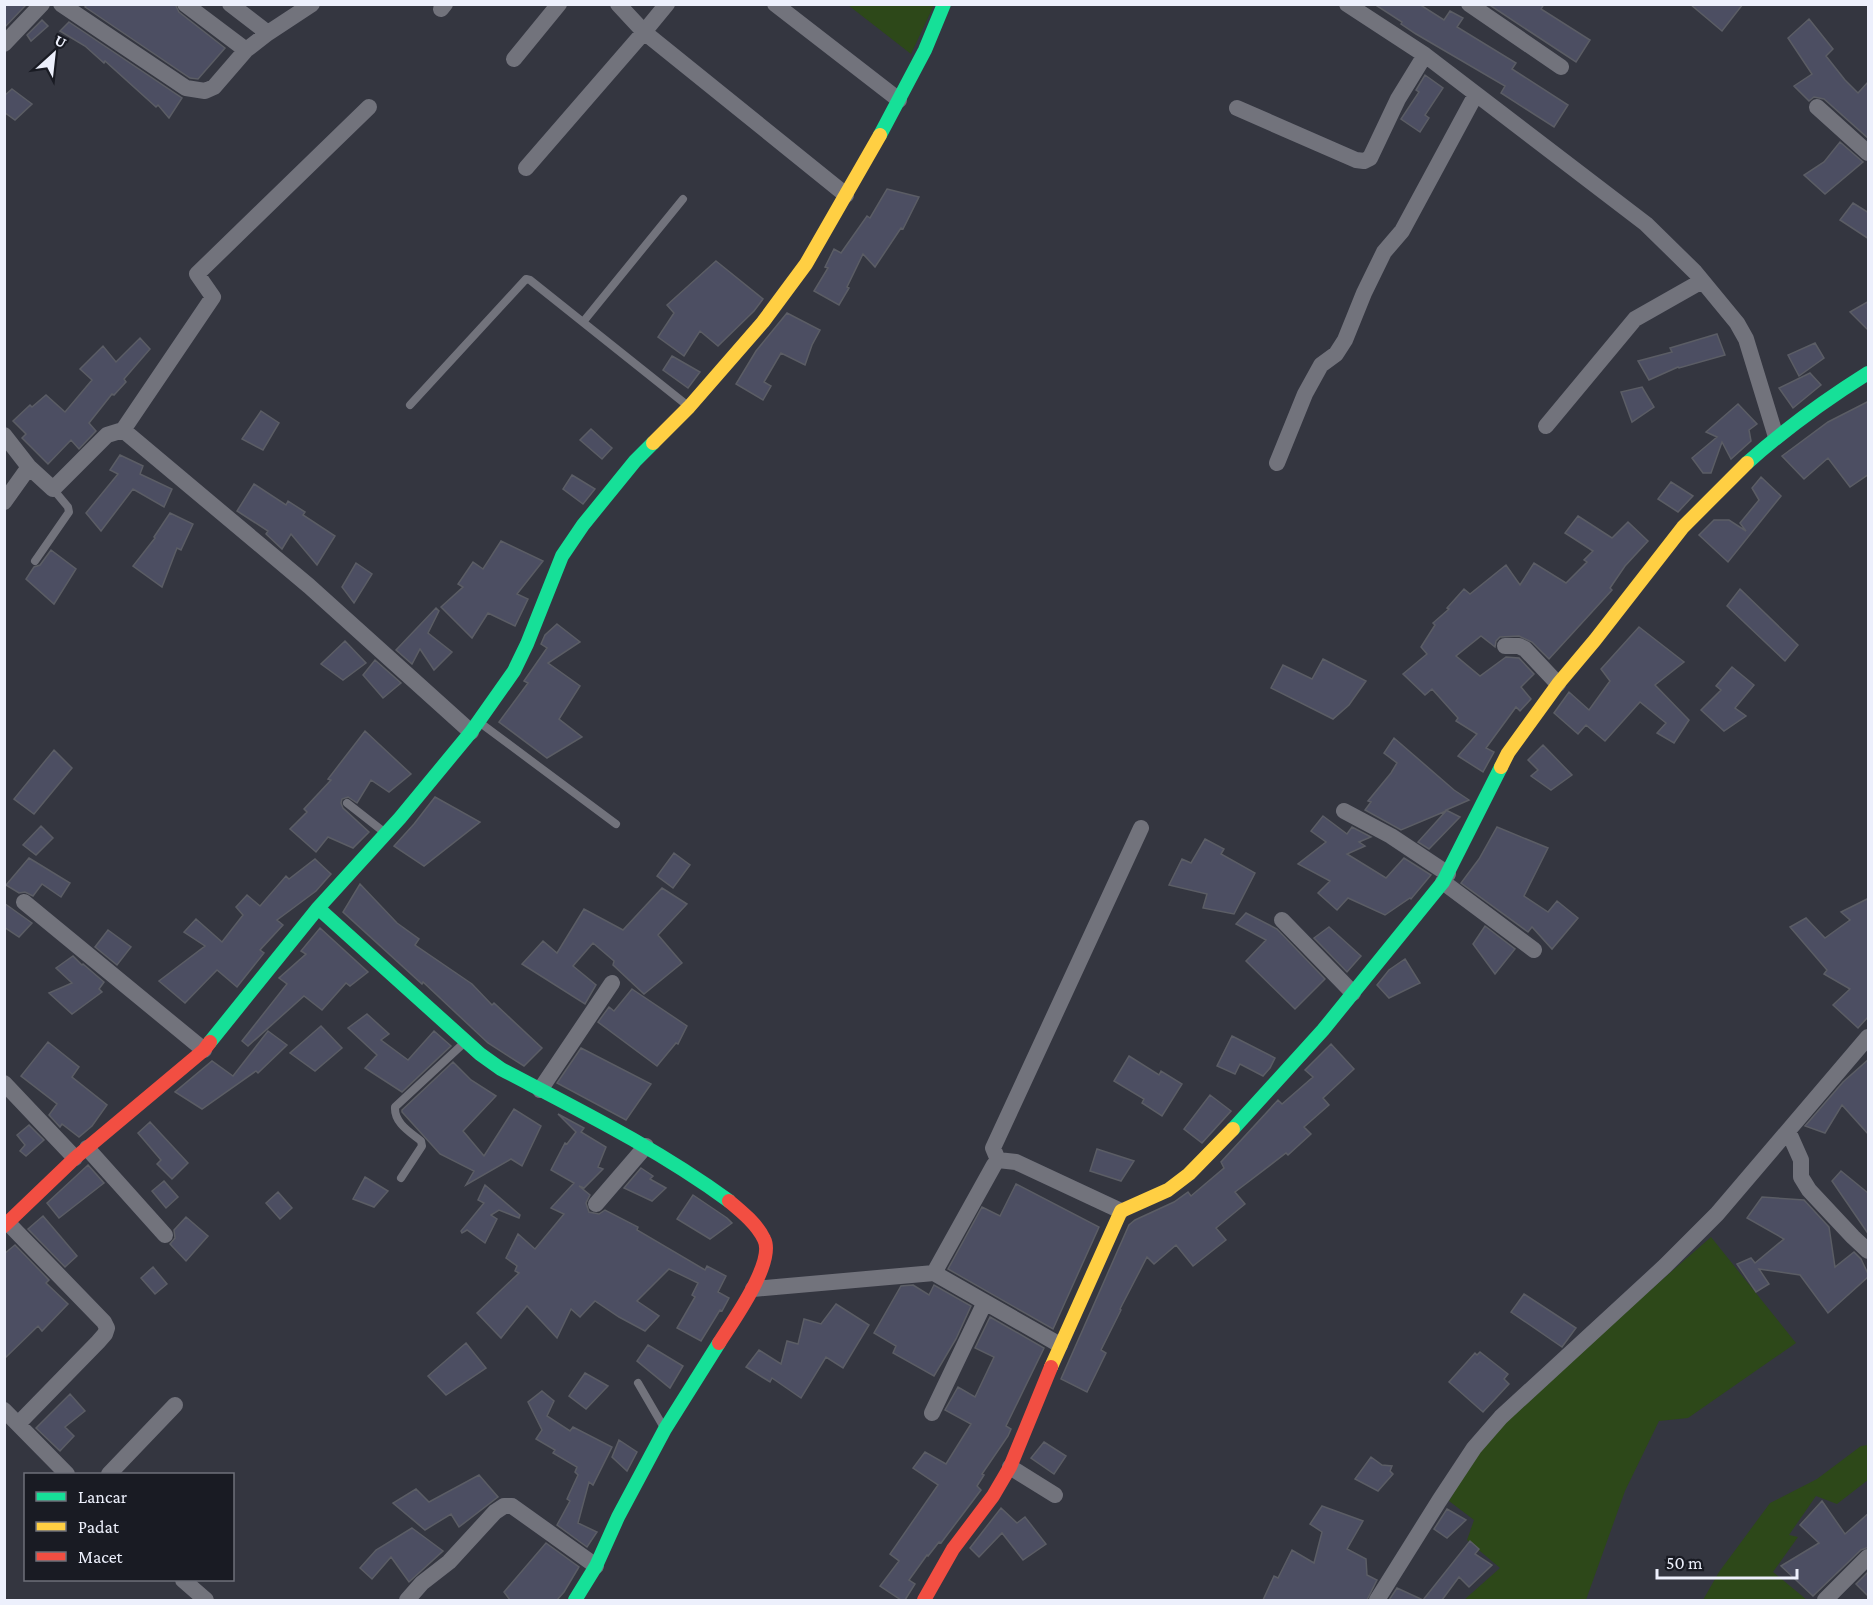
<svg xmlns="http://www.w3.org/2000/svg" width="1873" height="1605" font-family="'Crimson Pro',serif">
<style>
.green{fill:#2d4819}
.building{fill:#4c4e62;stroke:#5b5d65;stroke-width:1.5}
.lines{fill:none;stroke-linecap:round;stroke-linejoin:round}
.lane{stroke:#72737c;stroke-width:8}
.street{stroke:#72737c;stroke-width:16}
.fast{stroke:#16e098;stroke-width:14}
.slow{stroke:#ffcf43;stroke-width:14}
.jam{stroke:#f24e42;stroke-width:14}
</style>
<rect width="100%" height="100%" fill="#343640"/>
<path class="green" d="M848 5H934L911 54Z
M1711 1237 1796 1343 1688 1418 1659 1421 1625 1491 1586 1600H1464L1500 1568 1467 1540 1474 1520 1449 1501 1489 1431Z
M1868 1445V1480L1837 1504 1816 1496 1789 1535 1798 1537 1773 1572 1807 1600H1703L1719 1572 1770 1503 1817 1479 1861 1446Z"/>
<path class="building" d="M4 4 26 5 4 28Z
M88 4H175L179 12 225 48 198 79 190 78 85 7Z
M1374 4H1419L1444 20 1450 11 1463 18 1457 27 1516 63 1512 69 1568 105 1554 127 1501 93 1505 86 1416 34 1401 24 1402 22Z
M1488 4H1544L1541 9 1590 40 1576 62Z
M1690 4H1743L1722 31Z
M1809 19 1833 49 1826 56 1845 80 1858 93 1869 81V139L1824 99 1814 97 1809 101 1794 86 1812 74 1788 38Z
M42 20 48 26 31 41 27 35Z
M69 22 182 98 169 118 158 105 156 107 105 61 104 63 85 46 60 31Z
M1425 75 1443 88 1425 115 1429 118 1420 132 1401 119 1419 92 1416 90Z
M12 89 32 104 15 120 4 112V96Z
M1840 142 1863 162 1825 194 1804 175 1824 162Z
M887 189 919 197 903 229 901 228 875 267 863 254 847 287 849 288 839 305 814 291 828 268 825 267 834 249 841 253 867 216 870 218Z
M1853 203 1869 213V239L1840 220Z
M716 261 763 299 754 311 718 346 700 331 684 356 658 337 674 313 667 305Z
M1869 301V331L1850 312Z
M787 313 820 330 812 345 805 365 781 353 764 382 771 386 763 400 736 384 756 351Z
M1717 334 1725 355 1679 368 1678 367 1649 380 1638 361 1672 352 1670 348Z
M140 338 150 349 124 379 126 382 114 395 112 394 89 423 96 431 79 449 71 440 48 464 22 438 26 434 13 421 30 405 32 407 46 395 65 412 92 380 80 369 103 346 116 362Z
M1815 343 1824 358 1799 376 1788 355Z
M672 356 700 372 688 388 663 370Z
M1810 373 1821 385 1793 408 1779 388Z
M1642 387 1654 407 1632 422 1621 392Z
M1869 401V474L1850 487 1828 458 1804 479 1782 456 1828 422Z
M1738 404 1757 424 1749 430 1751 441 1731 459 1722 442 1711 473H1703L1692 458 1717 437 1706 432Z
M261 411 279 423 263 450 242 439Z
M591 429 612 448 602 459 580 440Z
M120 455 143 466 140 474 172 489 164 507 133 489 101 531 86 513 118 474 110 470Z
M572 475 595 489 583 504 563 489Z
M1761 477 1781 496 1728 562 1699 535 1714 520H1729L1746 531 1740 523 1759 500 1752 488Z
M1671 482 1693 496 1678 512 1658 499Z
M254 484 286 505 288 501 305 512 303 515 335 536 317 565 291 534 282 549 266 534 268 531 237 511Z
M170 513 193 524 181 550 177 548 162 587 133 566 155 538 154 537Z
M1578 516 1612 538 1628 522 1648 541 1625 566 1610 588 1612 590 1549 659 1532 642 1519 636 1500 637 1496 641 1495 647 1481 636 1456 656 1480 676 1506 657 1519 658 1534 674 1521 687 1531 699 1520 711 1516 707 1486 748 1494 752 1483 772 1458 756 1477 734 1456 721 1458 718 1432 689 1425 695 1403 674 1427 654 1421 647 1435 625 1433 623 1449 609 1447 608 1464 589 1470 594 1506 565 1520 585 1534 563 1566 583 1587 562 1584 560 1593 551 1565 533Z
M501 541 543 561 517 594 528 599 515 626 488 613 472 638 441 607 463 587 458 584 473 562 483 569Z
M51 550 76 569 54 604 26 579 34 567 40 565Z
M356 563 372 574 354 603 342 587Z
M1740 589 1798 645 1785 661 1727 606Z
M436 608 439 611 428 633 452 652 434 670 420 649 412 664 396 650Z
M557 624 580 642 548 663 580 686 559 719 582 737 547 758 499 722 528 683 524 681 547 648 541 644 545 635Z
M1639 627 1684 662 1655 685 1689 720 1674 743 1657 733 1666 723 1640 702 1605 741 1586 725 1578 734 1554 713 1569 692 1589 710 1610 681 1601 669Z
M345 641 366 663 343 680 321 664Z
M1323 659 1366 681 1349 705 1333 719 1271 688 1283 665 1312 679Z
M375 660 401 683 383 698 363 675Z
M1732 667 1754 685 1735 708 1746 716 1724 731 1701 710 1721 690 1716 686Z
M365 731 411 774 389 792 371 780 357 803 348 797 342 799 341 803 343 808 369 832 353 848 328 837 316 852 290 829 307 812 304 809 331 780 328 779Z
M1394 738 1454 790 1469 800 1446 810 1460 817 1429 849 1418 842 1446 811 1401 830 1365 810 1371 802 1368 801 1391 773 1397 763 1384 753Z
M1543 745 1572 775 1551 790 1531 776 1538 770 1528 760Z
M54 750 72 768 34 814 14 799Z
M435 797 480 822 424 866 394 846 414 824Z
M1323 816 1347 834 1352 827 1371 837 1359 842 1365 846 1347 854 1386 878 1404 858 1431 875 1411 899 1410 898 1385 915 1348 898 1337 910 1318 893 1330 881 1298 864 1326 842 1311 831Z
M41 826 53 838 36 855 23 845Z
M1497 827 1548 848 1524 896 1548 912 1557 901 1578 918 1552 949 1532 927 1528 932 1461 883 1479 859Z
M1205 839 1224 849 1221 854 1255 873 1234 914 1203 908 1207 894 1169 885 1182 859 1191 863Z
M674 853 690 865 673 888 657 876Z
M29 858 70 883 61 897 42 884 33 896 25 892 19 893 6 885Z
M315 859 331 874 316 891 277 920 283 925 260 950 264 953 237 987 217 970 185 1003 159 981 205 946 184 932 196 919 222 942 243 915 236 907 247 895 260 906 286 876 289 879Z
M360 884 397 923 419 939 415 945 472 984 492 1005 494 1003 542 1048 524 1066 488 1043 423 982 422 984 343 912Z
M662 888 687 904 658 935 682 963 644 994 613 965 614 961 593 943 573 966 596 985 585 1004 522 964 543 941 557 953 584 909 623 930Z
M1869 898V1016L1858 1028 1833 1005 1850 989 1824 974 1827 970 1790 927 1806 918 1825 938 1850 920 1841 912Z
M4 903 32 923 19 937 4 927Z
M1246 913 1277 929 1325 979 1295 1009 1246 961 1266 940 1236 924Z
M1485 926 1515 949 1495 974 1473 944Z
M1329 927 1361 956 1347 972 1314 938Z
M320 928 368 972 350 986 346 983 322 1010 304 996 248 1046 242 1041 287 984 279 978 306 954 301 951Z
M108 930 131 947 117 965 95 947Z
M73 956 82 965 83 964 104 982 99 989 102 992 72 1014 49 993 72 983 56 968Z
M1405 959 1420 983 1389 998 1377 985 1389 970Z
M632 989 687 1026 678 1044 676 1043 657 1066 598 1022 609 1007 614 1011Z
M367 1014 389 1034 381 1040 408 1060 434 1031 451 1046 402 1092 365 1068 377 1055 348 1028Z
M321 1026 342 1048 315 1071 290 1053Z
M268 1031 287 1045 258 1073 256 1071 202 1109 175 1092 212 1061 233 1076Z
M1232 1036 1275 1058 1270 1068 1263 1076 1240 1064 1235 1074 1217 1066Z
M48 1042 79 1067 72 1077 107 1105 92 1126 79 1137 62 1124 60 1127 49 1115 57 1104 21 1076Z
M1331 1044 1354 1069 1323 1098 1329 1105 1304 1127 1311 1134 1288 1155 1286 1153 1235 1192 1245 1204 1216 1228 1226 1240 1193 1266 1176 1245 1154 1264 1147 1257 1120 1309 1121 1310 1101 1350 1106 1353 1087 1392 1061 1379 1129 1225 1135 1220 1174 1202 1188 1192 1191 1196 1224 1168 1221 1162 1278 1100 1282 1104 1313 1077 1305 1070Z
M581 1048 651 1084 626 1120 557 1083Z
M1129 1056 1159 1075 1161 1071 1182 1084 1162 1116 1142 1103 1144 1099 1114 1081Z
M1869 1059V1135L1842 1105 1825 1133 1805 1126 1843 1082Z
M453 1062 471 1080 496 1096 463 1131 484 1156 514 1109 541 1126 522 1166 511 1159 466 1185 474 1171 440 1154 402 1112V1110Z
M1210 1095 1231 1111 1202 1143 1184 1129Z
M558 1114 584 1128 581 1132 606 1147 598 1167 603 1169 584 1188 579 1186 590 1195 586 1203 589 1212 599 1214 605 1210 638 1227 637 1230 705 1270 707 1266 726 1276 718 1292 729 1298 722 1311 720 1310 701 1341 677 1328 695 1297 692 1295 698 1283 669 1269 637 1301 659 1316 645 1331 619 1317 595 1301 580 1317 571 1309 557 1338 527 1306 501 1338 477 1313 519 1273 515 1271 517 1266 506 1258 518 1234 535 1249 564 1214 551 1208 574 1183 551 1170 565 1143 567 1144 576 1132Z
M150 1122 188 1163 172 1179 157 1164 161 1160 138 1133Z
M29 1125 44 1140 26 1156 20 1151 25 1145 17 1135Z
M1097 1149 1134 1161 1121 1181 1090 1171Z
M88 1165 104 1183 59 1218 47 1203Z
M641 1168 653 1176 650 1179 666 1188 652 1201 624 1188Z
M1841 1171 1868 1193 1869 1235 1832 1181Z
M365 1177 388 1191 374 1207 353 1199Z
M164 1181 178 1197 166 1208 152 1191Z
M1016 1184 1099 1227 1053 1329 948 1269 982 1207 1000 1216Z
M485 1185 520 1215 519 1218 499 1210 491 1215 497 1219 485 1243 467 1230 462 1233 461 1231 484 1203 478 1200Z
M278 1192 292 1208 280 1219 266 1203Z
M693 1195 727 1218 732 1223 710 1239 677 1219Z
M1762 1197 1804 1200 1829 1227 1835 1267 1854 1252 1861 1259 1869 1276 1828 1313 1800 1275 1759 1269 1769 1284 1756 1292 1737 1264 1751 1258 1755 1263 1784 1239 1747 1218Z
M43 1216 77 1256 65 1267 28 1229Z
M186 1217 208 1236 186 1261 170 1244 175 1238 174 1230Z
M15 1245 49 1280 46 1283 68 1304 42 1331 38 1326 4 1359V1254Z
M153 1267 167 1284 155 1294 141 1278Z
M913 1285 929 1295 934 1285 971 1306 956 1339 934 1376 893 1353 896 1346 874 1333 901 1286Z
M1524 1294 1576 1328 1562 1347 1511 1312Z
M836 1304 869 1325 843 1368 826 1357 801 1398 772 1378 770 1382 746 1367 759 1350 781 1364 787 1341 798 1344 804 1319 821 1324Z
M990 1317 1044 1348 1006 1426 1011 1429 1008 1436 982 1474 984 1475 977 1486 981 1490 941 1543 939 1542 928 1556 927 1555 909 1580 915 1584 905 1600H901L880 1586 899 1561 890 1554 938 1485 913 1468 925 1452 946 1464 971 1424 945 1410 958 1387 975 1397 994 1357 975 1348Z
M466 1343 486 1368 446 1395 428 1376Z
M648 1345 683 1366 670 1388 637 1361Z
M1480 1352 1508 1374 1504 1379 1509 1384 1483 1412 1449 1382 1475 1353 1477 1355Z
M585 1373 608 1386 586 1409 569 1396Z
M542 1391 554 1401 547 1416 570 1431 573 1427 612 1447 593 1485 589 1482 578 1523 597 1532 587 1547 557 1525 570 1501 567 1499 578 1475 575 1472 577 1467 553 1453 555 1450 536 1439 542 1430 528 1402Z
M70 1394 85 1411 65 1427 74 1436 60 1451 36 1428Z
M619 1440 637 1452 627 1471 612 1457Z
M1044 1442 1066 1456 1054 1474 1031 1458Z
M1371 1457 1382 1465 1392 1466 1390 1471 1393 1474 1378 1491 1355 1479Z
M479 1475 498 1497 459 1527 451 1514 425 1530 393 1503 416 1489 429 1502Z
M1822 1501 1845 1534 1869 1513V1547L1861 1550 1813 1596 1781 1566 1819 1543 1800 1525Z
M1322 1506 1363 1521 1347 1549 1366 1559 1367 1575 1377 1580 1367 1600H1263L1274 1576 1278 1578 1292 1550 1314 1563 1322 1532 1310 1524Z
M1001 1508 1017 1523 1025 1517 1046 1544 1023 1560 1002 1533 979 1557 970 1548Z
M1447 1509 1466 1520 1447 1538 1434 1529Z
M412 1528 443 1551 409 1582 391 1557 372 1579 360 1568 376 1550Z
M1470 1541 1479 1549 1475 1554 1492 1565 1469 1587 1459 1577 1442 1600H1423Z
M546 1543 579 1567 564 1592 557 1600H510L504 1592Z
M1869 1571V1597L1856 1584Z
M1397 1588 1423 1600H1389Z"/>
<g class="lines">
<path class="lane" d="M583 322 683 199
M410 405 526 279 530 280 688 406
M35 561 69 512 68 507 53 489
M479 722 616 824
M347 803 384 832
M401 1178 422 1146 421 1141C410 1132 394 1123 395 1107L465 1042
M638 1383 663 1426"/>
<path class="street" d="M61 4 186 88 205 91 214 87 246 50 268 33
M185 4 246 50
M230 4 268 33 312 4
M618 4 644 32 667 4
M775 4 899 100
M1347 4 1425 55 1646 224 1695 272 1737 323 1746 339 1776 437
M1469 4 1561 67
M441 9 445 4
M4 44 42 4
M514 59 559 4
M1817 107 1868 153
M1237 108 1356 160 1364 161 1370 158 1398 99 1425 55
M526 168 644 32 846 195
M1546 426 1635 319 1702 281
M123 430 213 297 197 274 369 107
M4 435 29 467
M1277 463 1305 394 1321 365 1336 354 1345 340 1364 293 1384 252 1402 231 1476 94
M4 502 29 467 53 489 107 435 123 430 309 586 471 732
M1505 646H1519L1525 649 1558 684
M1344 811 1391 836 1448 874
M1443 882 1534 950
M24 902 204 1050
M1282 920 1353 993
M4 1083 75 1158
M540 1090 612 983
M1789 1133 1801 1160V1177L1809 1190 1853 1237 1868 1251
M87 1148 165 1235
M998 1160 993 1148 1141 828
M596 1204 646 1146
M8 1223 104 1322 107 1328 105 1334 98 1342 18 1424
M934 1273 1060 1345
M753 1289 934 1273 994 1165 998 1160 1016 1162 1121 1211
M4 1410 67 1474
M932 1413 985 1302
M1010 1467 1055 1495
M109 1474 175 1405
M183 1580 206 1600
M407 1600 422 1583 449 1562 495 1512 504 1506H512L596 1566
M1377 1600 1439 1501 1474 1448 1501 1417 1665 1266 1717 1214 1868 1037
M1825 1600 1868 1557"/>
<path class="fast" d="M880 135 925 50 944 4
M1747 463C1785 429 1825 400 1868 373
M318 908 480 1054 501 1069C579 1110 658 1149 729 1201
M210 1042 318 908 400 818 471 732 514 671 527 644 562 556 583 525 635 461 653 443
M1233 1129 1323 1030 1443 882 1501 767
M575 1600 596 1566 618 1517 665 1429 719 1343"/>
<path class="slow" d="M653 443 689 407 763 322 806 264 880 135
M1501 767 1508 753 1558 684 1595 640 1683 527 1747 463
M1051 1367 1121 1211 1168 1190 1189 1174 1233 1129"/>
<path class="jam" d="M4 1226 75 1158 204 1050 210 1042
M719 1343C732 1322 776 1262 764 1239 757 1224 741 1211 729 1201
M924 1600 953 1549 993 1496 1010 1467 1051 1367"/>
</g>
<rect width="1873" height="1605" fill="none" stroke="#edf0fc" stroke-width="12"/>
<rect x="24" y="1473" width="210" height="108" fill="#191b23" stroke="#6e707a" stroke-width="1.5"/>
<rect x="36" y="1492" width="30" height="9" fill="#16e098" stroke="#6e707a" stroke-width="1.5"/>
<text x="78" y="1503" font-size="18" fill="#edf0fc">Lancar</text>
<rect x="36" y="1522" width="30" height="9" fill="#ffcf43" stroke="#6e707a" stroke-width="1.5"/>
<text x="78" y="1533" font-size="18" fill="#edf0fc">Padat</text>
<rect x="36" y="1552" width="30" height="9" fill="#f24e42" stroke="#6e707a" stroke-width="1.5"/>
<text x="78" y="1563" font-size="18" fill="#edf0fc">Macet</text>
<g transform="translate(54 54) rotate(27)" stroke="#191b23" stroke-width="4.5" paint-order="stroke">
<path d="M0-4.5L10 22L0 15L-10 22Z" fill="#edf0fc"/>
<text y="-9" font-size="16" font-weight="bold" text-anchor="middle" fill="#edf0fc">U</text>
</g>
<path d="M1657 1569v9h140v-9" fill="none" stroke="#edf0fc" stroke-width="3"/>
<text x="1666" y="1569" font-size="18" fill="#edf0fc" stroke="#191b23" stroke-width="4.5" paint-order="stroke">50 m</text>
</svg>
